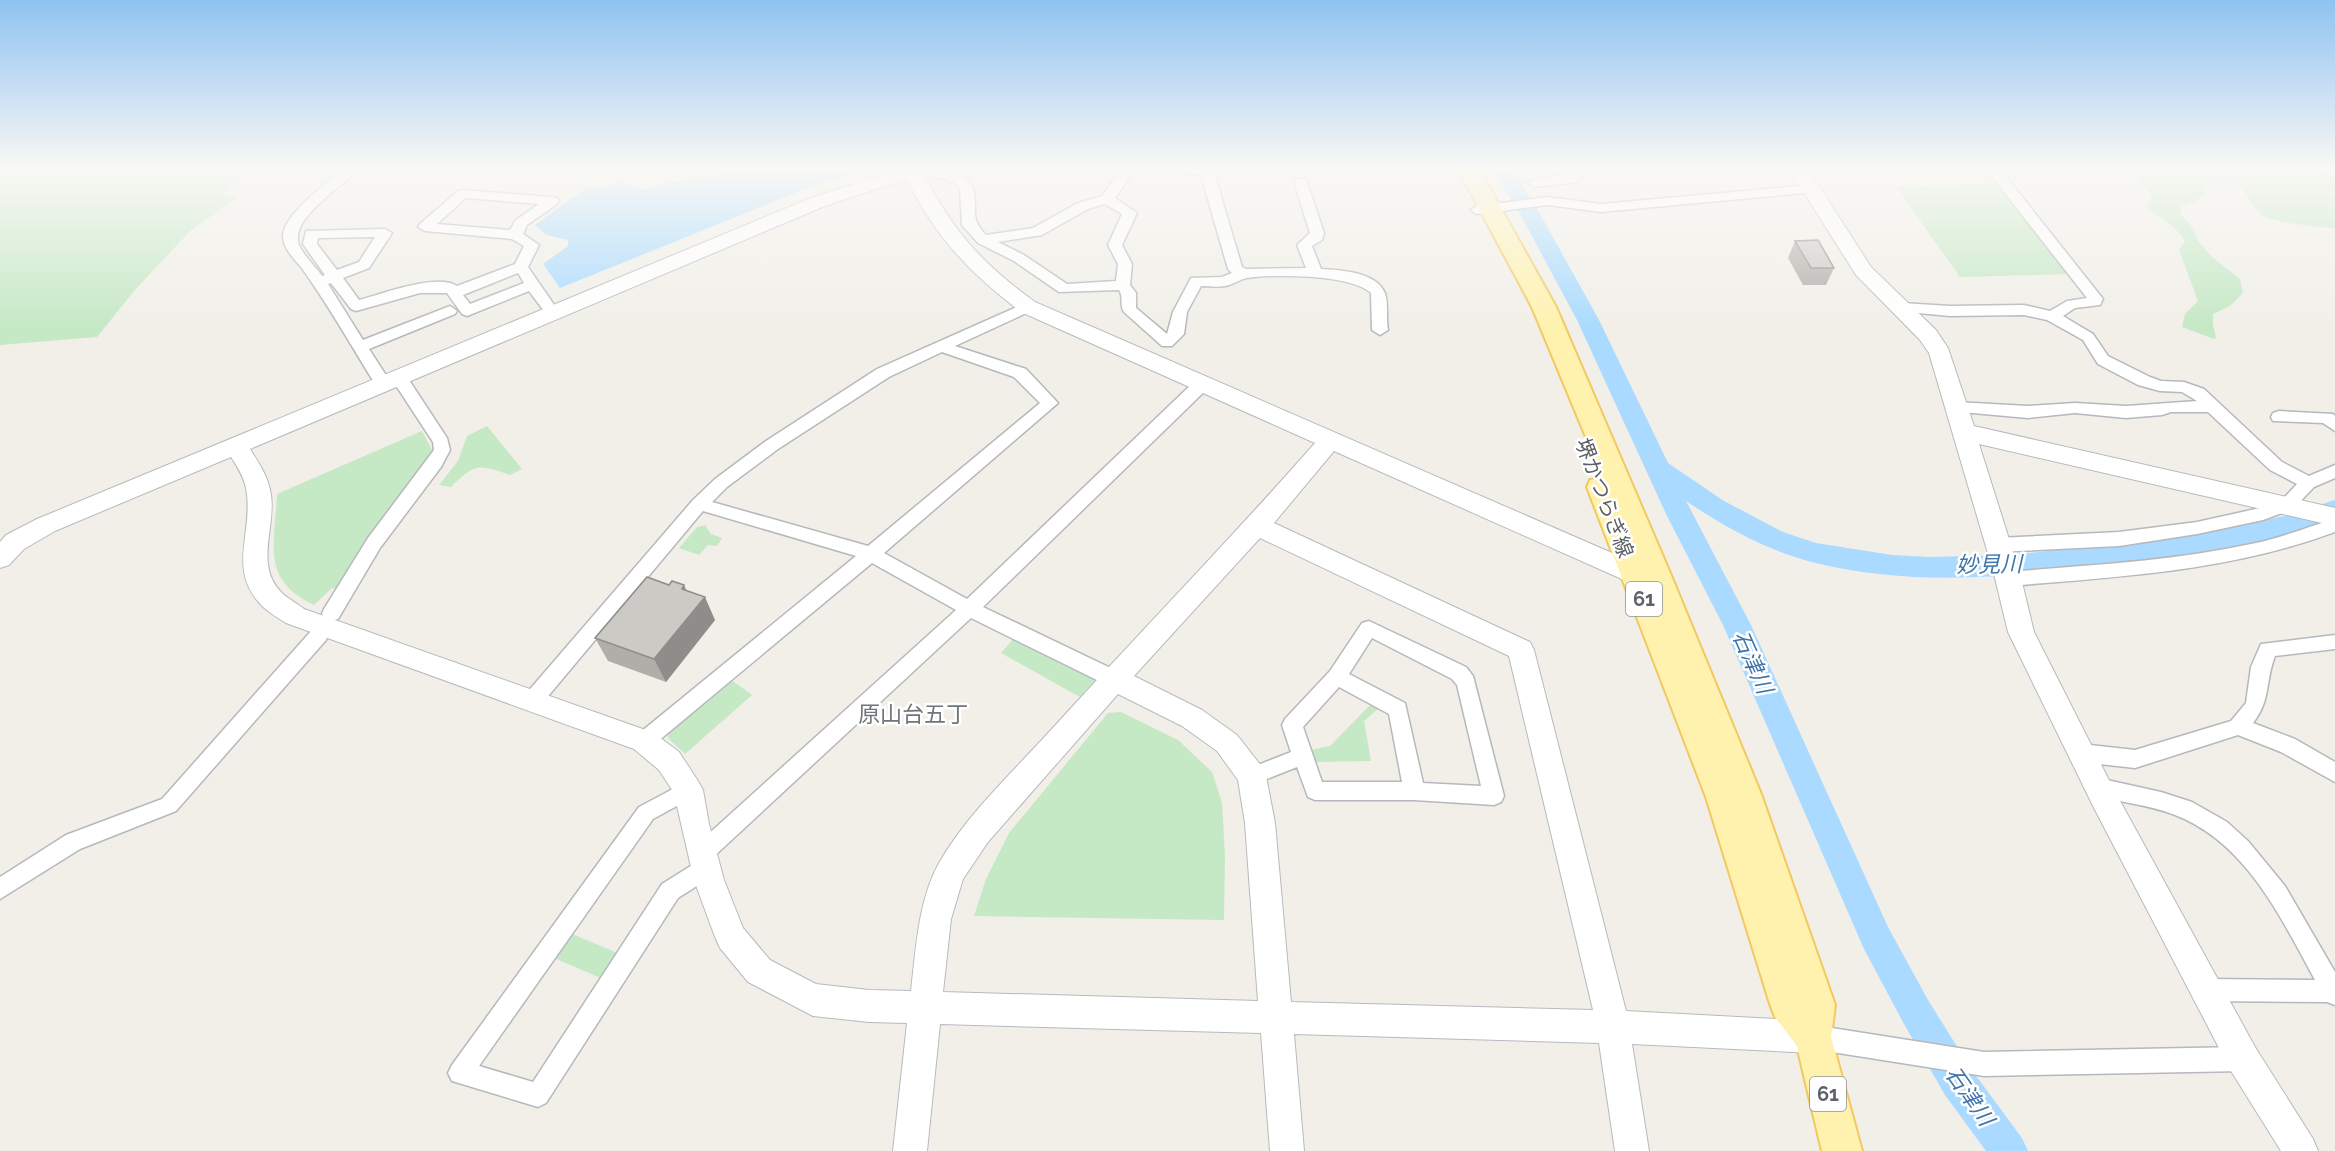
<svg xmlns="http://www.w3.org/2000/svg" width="2335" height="1151" font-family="Raleway,'Noto Sans JP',sans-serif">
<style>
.green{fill:#c5e8c5}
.water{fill:#aadaff}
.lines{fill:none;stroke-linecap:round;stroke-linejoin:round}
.river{fill:#aadaff;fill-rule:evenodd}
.street-casing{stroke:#b5b8bc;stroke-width:3}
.secondary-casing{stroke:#b6babf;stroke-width:2}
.primary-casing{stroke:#f2c960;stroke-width:4}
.street{fill:#fff;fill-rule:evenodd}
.secondary{fill:#fff;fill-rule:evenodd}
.primary{fill:#fff2af;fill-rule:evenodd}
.wall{fill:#afaea9}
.shaded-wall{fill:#8f8d8a}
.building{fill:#cccac5;stroke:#8f8d8a;stroke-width:1.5}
.labels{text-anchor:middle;stroke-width:5;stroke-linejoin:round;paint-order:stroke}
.shield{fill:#fff;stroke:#8f9295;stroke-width:1.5}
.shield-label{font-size:20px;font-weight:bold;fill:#5f6368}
.street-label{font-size:21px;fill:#5f6368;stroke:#fff}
.water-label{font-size:22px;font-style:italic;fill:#4174aa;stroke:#fff}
.neighbourhood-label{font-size:22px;fill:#70757a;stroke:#fff}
</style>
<rect width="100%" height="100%" fill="#f1efe8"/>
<path class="green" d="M0 169H242L223 195 238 198 191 230 134 291 97 337 0 345Z
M2130 169H2313L2335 178V229C2318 225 2271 225 2258 212 2251 204 2246 193 2239 185L2210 181C2206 196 2198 203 2182 206L2180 213 2191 226 2198 241 2212 257 2240 279 2243 293 2230 306 2213 314V325L2216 337 2214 339 2182 327 2185 314 2198 301 2179 250 2185 242C2178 226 2160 220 2147 207L2152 197Z
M1999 183 2067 274 1960 277 1896 187Z
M487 426 522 469 510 475C478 464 475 463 451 487L439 485 458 461 467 436Z
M422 431 434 454 369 534 337 589 332 588 314 605C260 580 275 543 277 494Z
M705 525 711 534 722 538 717 546 708 545 699 555 679 548 697 527Z
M1015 637 1093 675 1094 681 1080 697 1001 653Z
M730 679 752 695 685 754 668 738 669 729Z
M1372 703 1380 707 1364 721 1371 761 1316 762 1310 750 1330 746Z
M1121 712 1178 740 1212 772 1222 803 1225 856 1224 920 974 916 986 879 1009 833 1108 713Z
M572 934 620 954 603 979 554 958Z"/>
<path class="water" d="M724 169H863L798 192 560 288 543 264 568 246V240L546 235 535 225 589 186 600 188 619 182 647 190 667 183 717 175Z"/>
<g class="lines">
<path class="river" d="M1492 169H1512L1540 214 1599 320 1668 463 1724 501 1783 532 1816 543 1892 555 1931 557 2011 555 2206 533 2284 516 2335 500V519C2266 545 2195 554 2123 564 2022 576 1916 588 1816 563 1768 551 1726 528 1686 501L1751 625 1888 927 1928 1000 1971 1069 2022 1138 2028 1151H1986L1945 1095 1904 1024 1864 949 1723 625 1667 516 1577 320 1520 214Z"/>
<g class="street-casing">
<path id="street" d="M343 169H358C342 188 289 218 299 245 304 256 315 266 322 276L325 275 303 244 306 231 385 229 392 233 369 268 343 278 359 300C383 294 436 273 457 286L515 264 524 246 512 239 425 231 418 227 420 224 458 191 463 190 552 197 557 198 559 201 557 204 527 225 523 234 539 245 528 267 559 312 557 315H547L529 291 467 316 462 314 447 293H420L356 311 351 309 331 283 328 284 363 340 445 308 450 306 457 311 455 314 369 349 391 383 389 387H377C352 347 329 306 301 267 294 259 283 248 283 236 283 215 327 183 343 169ZM466 198 539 204 516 220 510 230 437 224ZM375 237 359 262 337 270 317 244 318 238ZM518 273 524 283 470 304 463 295Z
M907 169C927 169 970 166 974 192 977 213 970 218 986 235L1033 228 1078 203 1102 196 1122 169H1136L1115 198 1137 213 1122 245 1132 264 1130 285 1136 293V308L1167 334 1173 312 1191 278 1222 277 1232 273 1228 269 1201 175 1172 173 1165 169H1213L1242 267 1246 269 1306 268 1297 245 1310 233 1294 182 1296 179H1306L1324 233 1322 240 1312 246 1321 269C1341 270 1381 272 1386 297 1388 308 1386 319 1388 330L1380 335 1372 330 1371 293C1351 274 1274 274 1247 278 1241 279 1235 283 1229 285 1221 288 1210 286 1201 286L1187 312 1184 334 1172 346H1162L1124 312C1119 305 1124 297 1119 290L1059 292 1014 261 978 243 962 225 960 189C951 173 923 179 907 175L905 172ZM1105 204 1122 214 1108 245 1118 264 1116 281 1067 284 1024 255 998 242 1042 235 1088 209Z
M1574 169H1589L1575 182 1570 183 1535 187 1528 183C1540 173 1560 180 1574 169Z
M1986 169H2000L2103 299 2100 305 2075 308 2063 316 2093 334 2108 356 2150 377 2161 381 2184 382 2204 389 2282 462 2309 476 2335 465V478L2314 487 2293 509 2263 520 2197 534 2119 546 1998 552 1992 550 1989 545 1992 540 1998 538 2119 532 2197 522 2260 508 2281 501 2297 484 2270 470 2208 412H2171L2162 415 2126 418 2075 413 2028 418 1950 411 1948 407 1950 403 1956 402 2028 406 2075 403 2126 406 2197 401 2182 392 2160 391 2138 385 2098 364 2083 340 2047 320 2024 315 1950 316 1897 311 1895 308 1902 303 1950 306 2024 305 2050 311 2067 301 2087 298Z
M2315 169H2335V178Z
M1811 185 1818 189 1816 192 1601 212 1548 205 1477 214 1470 210 1477 206 1548 197 1601 204Z
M1028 302 1035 307 1033 310 955 346 1026 369 1058 403 884 553 967 599 1195 381H1207L1209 385 1207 389 983 607 1121 673 1124 679 1121 685 1114 687 1107 685 971 618 710 860 717 868 714 875 678 898 546 1103 538 1107 452 1081 448 1073 452 1065 639 807 688 781 695 784 698 790 695 796 653 819 479 1066 533 1082 662 884 697 862 691 854 694 847 956 610 872 563 651 747 644 749 637 747 634 741 637 735 856 556 703 511 539 707 532 709 525 707 522 701 525 695 693 500 715 479 766 441 877 369ZM942 352 1014 377 1040 403 868 546 712 502 727 487 778 449 889 377Z
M403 379 409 380 447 438 450 450 441 467 380 548 338 619 331 621 324 619 322 614 324 609 368 538 434 450 433 442 395 384 397 380Z
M2279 411 2333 414 2335 416V431L2323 423 2273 421 2271 417 2273 413Z
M2335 519V532C2230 571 2119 577 2008 586L2002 584 1999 579 2002 574 2008 572C2091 565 2174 561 2256 543 2283 537 2308 527 2335 519Z
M1369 621 1466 667 1473 676 1504 796 1501 802 1494 805 1414 800H1315L1308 797 1297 767 1252 785 1245 782 1242 776 1245 770 1291 752 1282 725 1285 719 1330 671 1362 623ZM1372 638 1452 679 1457 685 1481 786 1423 783 1405 703 1349 674ZM1339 687 1389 714 1402 782H1322L1303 727Z
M319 628 326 630 328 635 326 640 176 811 80 849 0 899V877L66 835 162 799 312 630Z
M2335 635V649L2275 656C2265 682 2271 700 2253 723L2295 739 2335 762V782L2281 752 2238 735 2135 768 2081 762 2074 759 2071 753 2074 747 2081 744 2135 750 2231 721 2246 703 2251 667 2261 644Z
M2098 778 2161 792 2192 802 2227 822 2248 841 2285 886 2335 972V1005L2327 1002 2206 1001 2198 998 2195 990 2198 982 2206 979 2315 980C2281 918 2246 842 2175 815 2148 804 2118 803 2091 793L2088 787 2091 781Z
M1813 1025 1984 1052 2243 1047 2251 1051 2255 1059 2251 1067 2243 1071 1984 1076 1813 1049 1805 1045 1801 1037 1805 1029Z"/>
</g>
<g class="secondary-casing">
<path id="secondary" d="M901 169H921C952 230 980 262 1035 302L1635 563 1658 566 1662 573 1658 580C1646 584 1636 584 1624 580L1334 451 1274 523 1530 642 1534 650 1626 1011 1813 1021 1825 1025 1830 1037 1825 1049 1813 1053 1632 1044 1649 1151H1615L1599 1043 1294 1034 1304 1151H1270L1261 1033 940 1024 927 1151H893L907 1023 869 1022 813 1016 748 982 720 948 715 937 694 880 674 793 659 770 634 749 286 623C278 618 270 613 263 607 227 571 252 536 247 495 246 481 239 469 231 457L55 531 24 549 9 565 0 568V542L6 535 37 519 811 198ZM907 179C935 237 970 273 1021 312L1315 443C1229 541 1138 634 1050 731 1012 773 967 814 939 863 918 901 916 949 911 991L869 990 816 984 770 960 743 928 724 880 709 824 703 790 698 781 679 752 654 733 304 609C297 603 288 599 282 593 254 566 276 527 271 495 269 478 259 463 250 449L825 206ZM1260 538 1509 656 1593 1010 1291 1002 1275 823 1266 776 1262 767 1237 735 1202 710 1134 676ZM1118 694 1182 726 1217 751 1238 780 1245 823 1258 1001 943 992 951 919 963 879 988 842Z
M1789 169H1808L1871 267 1936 330 1948 348 1974 426 2335 508V526L1979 444 2020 574 2034 632 2113 788 2255 1047 2313 1139 2318 1151H2281L2231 1071 2093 806 2008 632 1994 574 1929 353 1920 340 1856 275Z"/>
</g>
<g class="primary-casing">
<path id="primary" d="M1458 169H1479L1556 307 1670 573 1761 794 1835 1005 1831 1037 1862 1151H1822L1797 1046 1775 1017 1770 1004 1706 797 1587 487 1590 480 1603 478 1532 307Z"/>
</g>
<use href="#street" class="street"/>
<use href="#secondary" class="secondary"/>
<use href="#primary" class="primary"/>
</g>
<path class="wall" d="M1795 241 1834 268 1826 285H1803L1788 258Z
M669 585 687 591 715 620 666 682 608 661 595 638Z"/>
<path class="shaded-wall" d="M684 585 695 609 705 597 715 620 666 682 654 659 682 589Z"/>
<path class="building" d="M1818 240 1834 268H1811L1795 241Z
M647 577 669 585 672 581 684 585 682 589 705 597 654 659 595 638Z"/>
<linearGradient id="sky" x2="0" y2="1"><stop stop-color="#8fc3f1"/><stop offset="0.51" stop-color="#f9f8f5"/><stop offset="1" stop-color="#f9f8f5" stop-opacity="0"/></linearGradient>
<rect width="2335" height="330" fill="url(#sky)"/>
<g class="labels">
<g class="shield">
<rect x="1626" y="582" width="36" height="34" rx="4.5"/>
<rect x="1810" y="1077" width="36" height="34" rx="4.5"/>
</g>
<g class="shield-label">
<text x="1644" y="606">61</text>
<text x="1828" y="1101">61</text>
</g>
<g class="street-label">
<text transform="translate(1604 498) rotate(69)" y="7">堺かつらぎ線</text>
</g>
<g class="water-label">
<text transform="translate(1989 564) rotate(-1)" y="8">妙見川</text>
<text transform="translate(1753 662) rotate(66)" y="8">石津川</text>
<text transform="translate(1970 1096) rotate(55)" y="8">石津川</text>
</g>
<g class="neighbourhood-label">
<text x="913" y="722">原山台五丁</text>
</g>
</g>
</svg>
